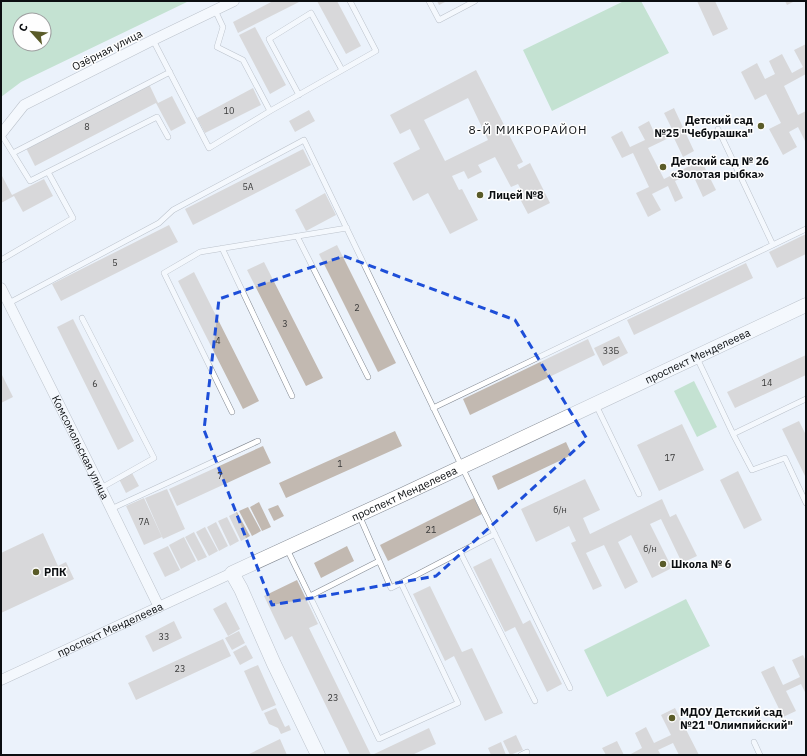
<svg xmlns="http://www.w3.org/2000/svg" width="807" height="756" font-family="'IBM Plex Sans',sans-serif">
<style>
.green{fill:#94cf9f;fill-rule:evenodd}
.building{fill:#c2b9b1;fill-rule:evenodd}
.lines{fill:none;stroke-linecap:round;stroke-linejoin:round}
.lane-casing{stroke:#838992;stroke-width:6}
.street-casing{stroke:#838992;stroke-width:11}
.secondary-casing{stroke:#838992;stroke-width:15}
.lane{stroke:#fff;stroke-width:5}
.street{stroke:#fff;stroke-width:10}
.secondary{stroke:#fff;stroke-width:14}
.marked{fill:none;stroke:#1d4ed8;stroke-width:3;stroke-dasharray:8 5;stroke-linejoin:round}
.poi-dot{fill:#5a5b28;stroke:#fefefe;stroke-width:1.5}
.labels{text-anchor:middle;stroke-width:3;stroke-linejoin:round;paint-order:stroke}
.number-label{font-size:9px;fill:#393939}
.street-label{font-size:11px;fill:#0b0e11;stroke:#fefefe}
.poi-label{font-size:11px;font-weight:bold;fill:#0b0e11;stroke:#fefefe;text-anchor:start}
.neighbourhood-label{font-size:12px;letter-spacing:1px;fill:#0b0e11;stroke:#fefefe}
</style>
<rect width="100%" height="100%" fill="#ebf2fb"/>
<path class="green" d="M1 1H189L21 82 1 97ZM20 20H44V44H20Z
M624 1H641L669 53 552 111 523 50Z
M694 381 717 427 697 437 674 391Z
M686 599 710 646 607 697 584 650Z"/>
<path class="building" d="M273 1H301L238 33 233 22Z
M317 1H337L361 46 346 54Z
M437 1H447L439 5Z
M697 1H715L728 29 713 36Z
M785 1H795L787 5Z
M255 27 286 85 270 94 239 35Z
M806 44V74L784 86 798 115 806 111V143L798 127 789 132 797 147 783 155 769 129 781 123 766 94 755 100 741 72 757 63 765 79 775 74 769 61 782 54 792 73 803 67 794 50Z
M476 70 523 162 517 165 519 169 530 163 550 203 528 214 519 197 524 195 518 184 511 187 495 157 478 165 482 172 468 179 464 171 452 176 459 190 462 189 478 220 450 234 428 193 413 201 393 163 420 149 410 129 400 134 390 115ZM468 98 488 140 445 161 424 120Z
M149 84 158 103 172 96 186 123 171 131 156 103 35 166 26 148Z
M253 88 261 105 205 133 197 118Z
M674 108 694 151 683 157 673 136 648 148 664 179 701 160 716 190 703 197 692 173 675 181 683 198 675 202 668 186 652 194 661 210 648 217 636 193 649 187 633 153 622 158 611 137 622 131 630 147 645 140 638 127 649 121 657 139 673 131 664 113Z
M309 110 315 121 295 132 289 121Z
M303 149 311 165 193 225 185 209Z
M1 174 12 195 44 179 53 196 23 212 14 196 1 203Z
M325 193 336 215 306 231 295 210Z
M169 225 178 242 61 301 52 284Z
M806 234V254L777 268 769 252Z
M337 245 396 363 378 372 319 254Z
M264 262 323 378 306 386 247 270Z
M746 263 753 278 634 335 627 320Z
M194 272 259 401 243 409 178 281Z
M73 319 134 441 118 450 57 327Z
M619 336 628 353 603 366 594 348Z
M588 339 595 355 470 415 463 399Z
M806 355V375L735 408 727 392Z
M1 373 13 397 1 403Z
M799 421 806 435V478L782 429Z
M682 424 704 470 659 491 637 445Z
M395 431 402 446 286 498 279 483Z
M566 442 572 455 498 490 492 476Z
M263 446 271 463 177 506 169 489Z
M738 471 762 520 744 529 720 480Z
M132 473 139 486 126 493 119 479Z
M585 479 600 510 583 518 590 534 662 499 670 517 676 514 697 556 682 563 661 519 650 524 672 568 652 578 631 535 618 542 638 582 625 589 604 545 586 553 602 586 593 590 571 543 576 541 569 526 536 542 521 509Z
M167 489 185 529 163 539 145 498Z
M144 498 162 537 144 545 126 506Z
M474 498 482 514 388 561 380 545Z
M259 502 271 527 262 531 250 507Z
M278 505 284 516 274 521 268 509Z
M248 507 261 531 252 536 239 511Z
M237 512 250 536 241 541 229 516Z
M227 517 239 541 230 546 218 521Z
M216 522 228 546 219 551 207 527Z
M205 527 218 551 209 556 196 532Z
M194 532 207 557 198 561 185 537Z
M43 533 58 566 66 562 74 579 1 613V553Z
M184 537 196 561 181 569 169 545Z
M168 546 180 570 165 577 153 553Z
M347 546 354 561 321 578 314 563Z
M491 558 523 624 530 620 562 684 547 692 515 627 505 632 473 567Z
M297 580 318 624 309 628 371 755H350L292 636 285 640 264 596Z
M430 586 462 652 472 648 503 713 485 721 454 656 445 661 413 594Z
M226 602 240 629 228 636 213 609Z
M174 621 182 638 153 652 145 636Z
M239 631 245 643 232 650 225 638Z
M223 639 231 656 136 700 128 683Z
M246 645 253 658 240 665 233 652Z
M803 655 806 661V694L801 684 786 691 796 711 783 717 761 672 774 666 783 685 800 677 792 660Z
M258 665 276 705 262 711 244 671Z
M276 708 285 727 289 725 291 730 281 734 278 728 269 724 264 713Z
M675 708 699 755H679L673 743 658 750 661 755H629L642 748 635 733 646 727 654 743 671 735 661 715Z
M429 728 436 744 412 755H372Z
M516 735 523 750 510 755 503 741Z
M280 739 287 755H247Z
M617 741 624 755H606L602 748Z
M501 742 506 755H491L488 748Z"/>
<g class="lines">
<g class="lane-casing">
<path id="lane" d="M429 1 439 20 475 1
M215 10 223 27 217 47 243 60 270 111 376 51 350 1
M153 40 209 148 270 111
M299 95 269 39 311 13 342 70
M718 129 773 245
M1 134 30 181 157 117 168 137
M13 153 170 72
M297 236 368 377
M222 248 292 396
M1 260 73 218 48 172
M9 303 159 223 173 210 304 140 462 467 570 688
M82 318 154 458 101 488
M697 358 733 434 806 399
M596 405 639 494
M433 408 806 229
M232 412 164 273 200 252 347 228
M733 434 752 470 785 458 806 503
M111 509 258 441
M287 549 379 739 458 703 401 583 391 588 359 515
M460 552 535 701
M401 583 495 534
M310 596 379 561
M754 742 760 755
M521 755 527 752"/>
</g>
<g class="street-casing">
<g id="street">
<path d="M1 134 24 105 153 40 234 1"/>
<path id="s1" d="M1 288 93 472 159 607"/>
<path id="s2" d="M1 680 232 573"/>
</g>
</g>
<g class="secondary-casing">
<g id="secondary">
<path id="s3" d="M318 755 274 664 241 589 232 573 404 494 806 305"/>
</g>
</g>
<use href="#lane" class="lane"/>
<use href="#street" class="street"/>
<use href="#secondary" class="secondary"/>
</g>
<path d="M0 0H807V756H0ZM344 256 515 320 587 439 436 576 272 605 204 430 219 299Z" fill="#ebf2fb" fill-opacity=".55" fill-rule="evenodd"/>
<path class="marked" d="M344 256 515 320 587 439 436 576 272 605 204 430 219 299Z"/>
<g class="poi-dot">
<circle cx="761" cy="126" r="4"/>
<circle cx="663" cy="167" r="4"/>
<circle cx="480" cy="195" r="4"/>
<circle cx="663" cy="564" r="4"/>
<circle cx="36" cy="572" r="4"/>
<circle cx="672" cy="718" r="4"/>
</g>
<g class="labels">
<g class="number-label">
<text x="229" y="114">10</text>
<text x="87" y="130">8</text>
<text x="248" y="190">5А</text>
<text x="115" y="266">5</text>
<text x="357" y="311">2</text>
<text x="285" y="327">3</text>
<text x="218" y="344">4</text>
<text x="611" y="354">33Б</text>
<text x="767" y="386">14</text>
<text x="95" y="387">6</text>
<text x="670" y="461">17</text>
<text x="340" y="467">1</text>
<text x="220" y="479">7</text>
<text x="560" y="513">б/н</text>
<text x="144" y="525">7А</text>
<text x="431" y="533">21</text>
<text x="650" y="552">б/н</text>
<text x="164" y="640">33</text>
<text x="180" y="672">23</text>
<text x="333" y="701">23</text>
</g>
<g class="street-label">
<text transform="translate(107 50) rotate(-27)" y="4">Озёрная улица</text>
<text dy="4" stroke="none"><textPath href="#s3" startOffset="715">проспект Менделеева</textPath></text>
<text dy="4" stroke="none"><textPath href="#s1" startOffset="178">Комсомольская улица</textPath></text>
<text dy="4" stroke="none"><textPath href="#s3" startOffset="391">проспект Менделеева</textPath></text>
<text dy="4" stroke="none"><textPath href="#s2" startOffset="120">проспект Менделеева</textPath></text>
</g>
<g class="poi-label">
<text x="753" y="124" text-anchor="end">Детский сад<tspan x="753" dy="13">№25 "Чебурашка"</tspan></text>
<text x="671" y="165">Детский сад № 26<tspan x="671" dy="13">«Золотая рыбка»</tspan></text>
<text x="488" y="199">Лицей №8</text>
<text x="671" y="568">Школа № 6</text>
<text x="44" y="576">РПК</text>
<text x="680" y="716">МДОУ Детский сад<tspan x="680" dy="13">№21 "Олимпийский"</tspan></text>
</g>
<g class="neighbourhood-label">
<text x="528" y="134">8-Й МИКРОРАЙОН</text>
</g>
</g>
<rect width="807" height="756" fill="none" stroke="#0b0e11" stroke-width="4"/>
<g transform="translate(32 32) rotate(297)"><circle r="19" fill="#fefefe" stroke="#9d9e9f"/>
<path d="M0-3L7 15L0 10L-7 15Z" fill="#5a5b28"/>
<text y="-6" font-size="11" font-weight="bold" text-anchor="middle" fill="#0b0e11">С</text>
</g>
</svg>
